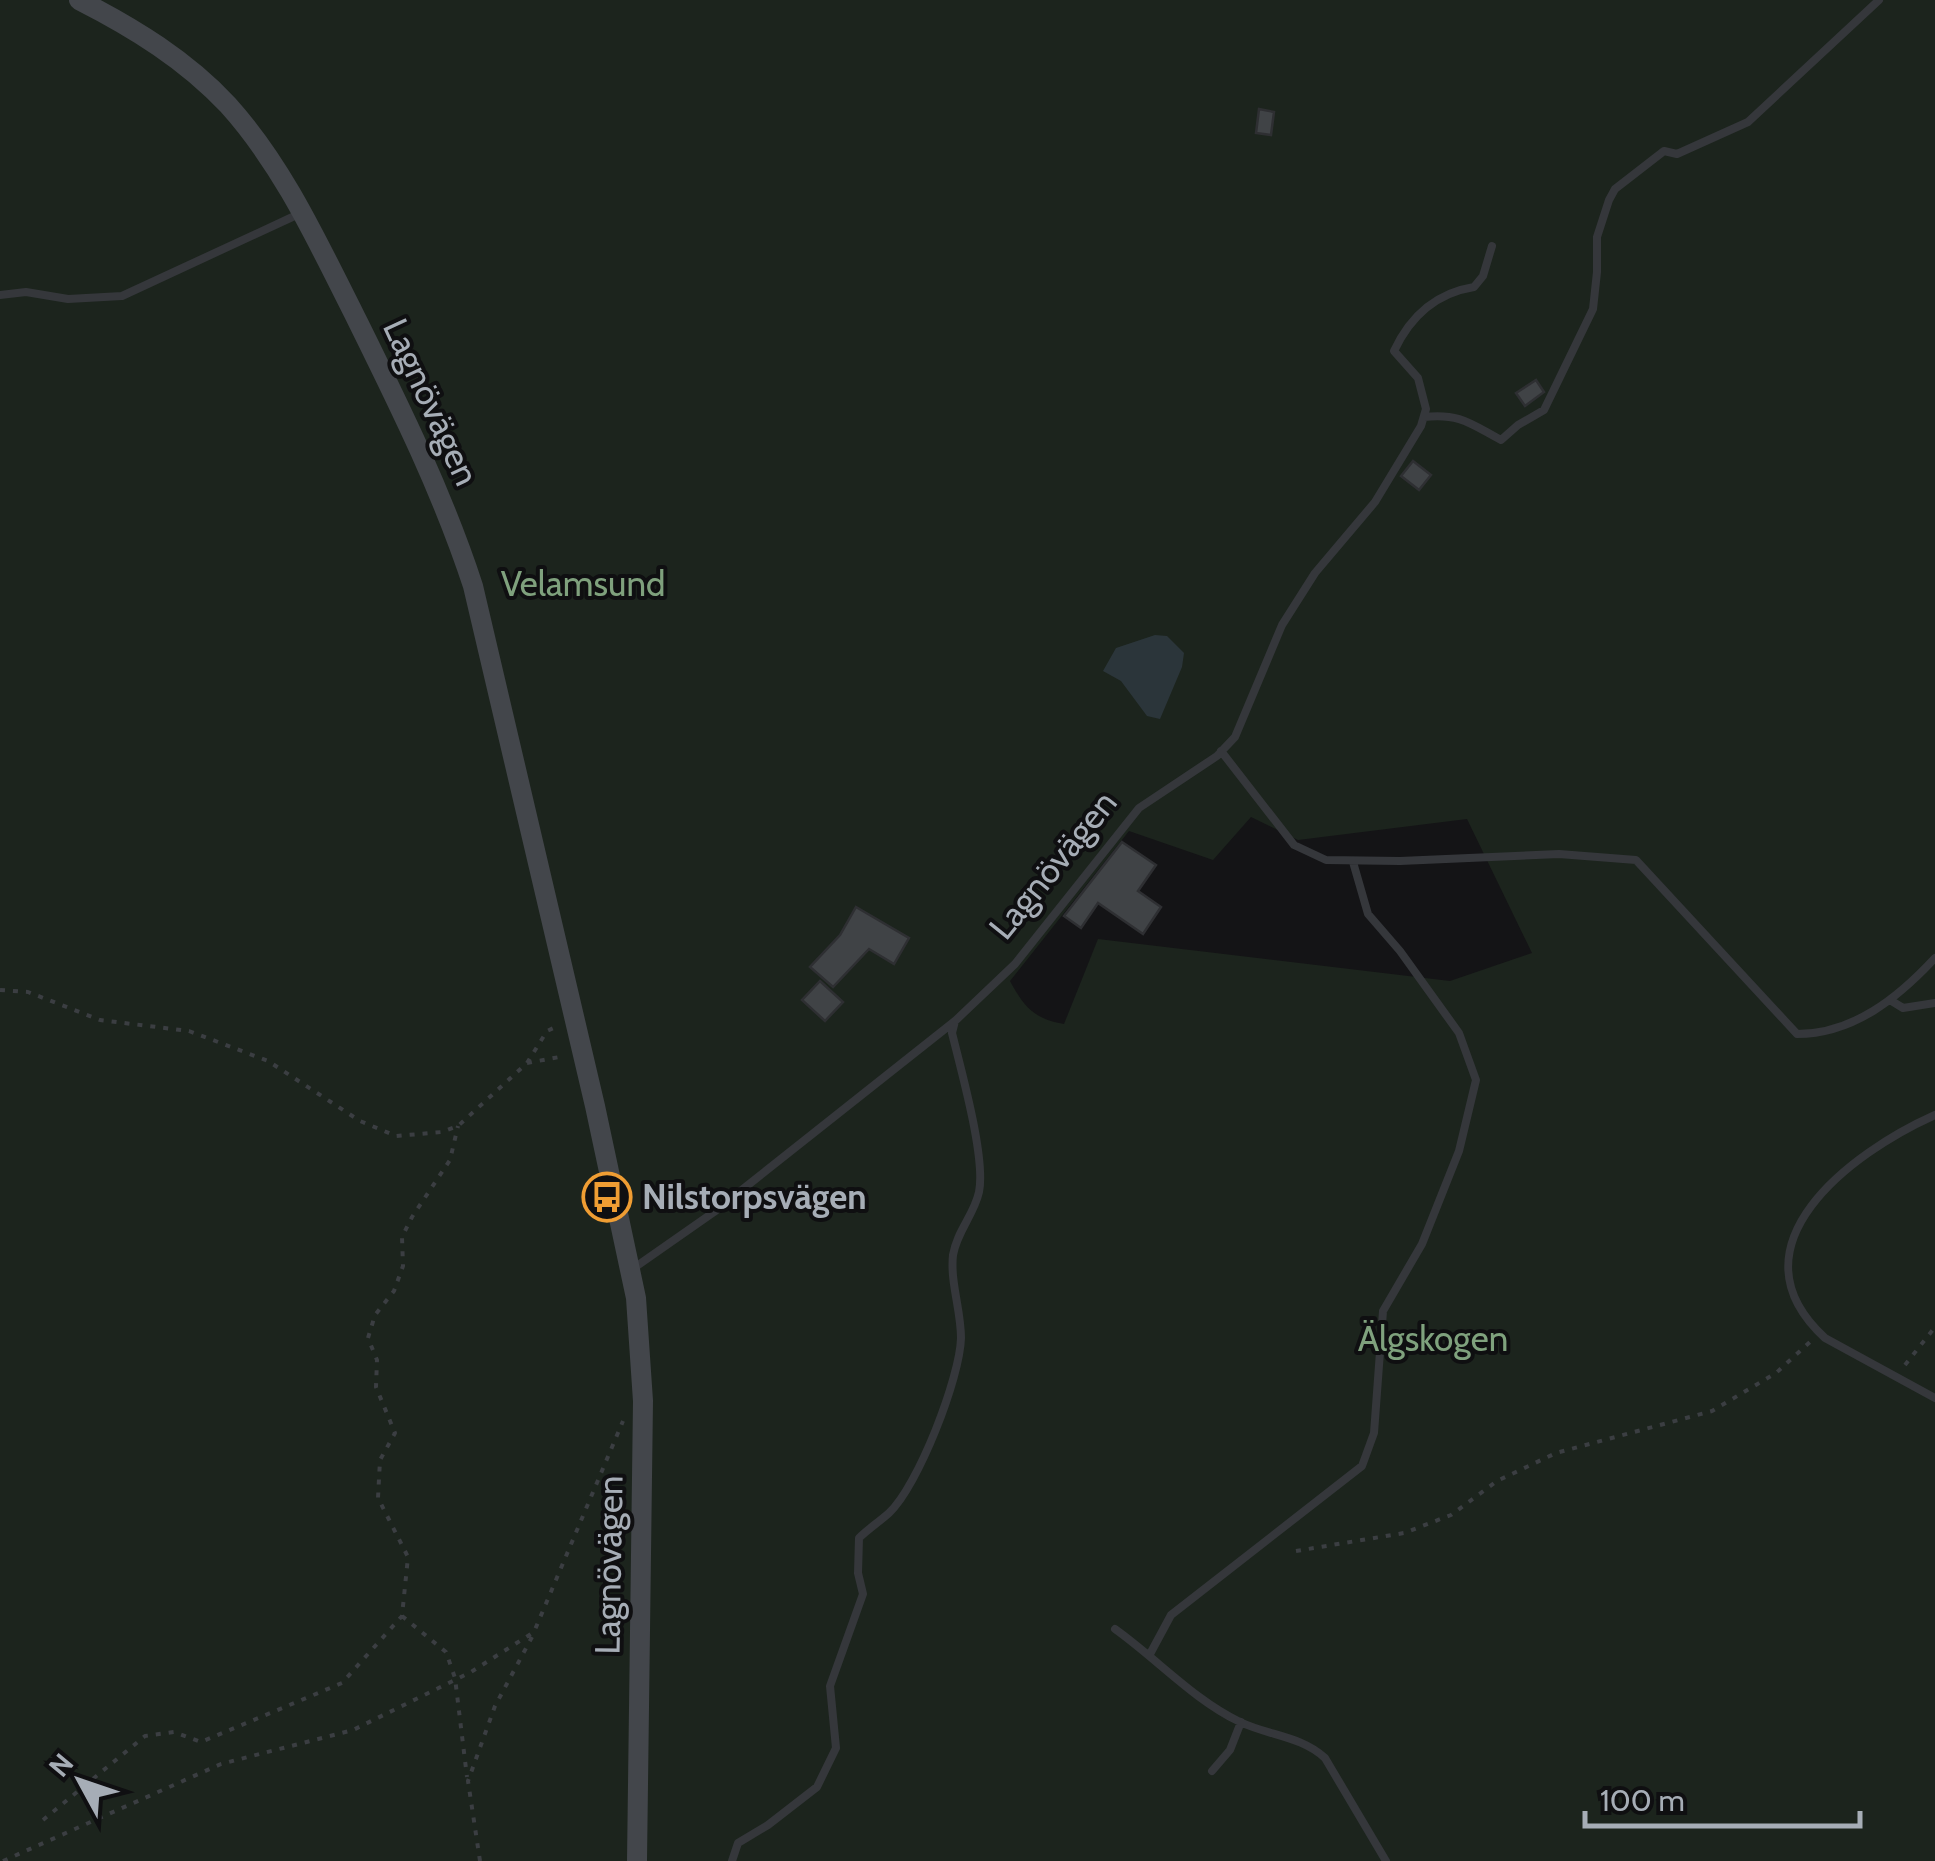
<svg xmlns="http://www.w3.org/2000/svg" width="1935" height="1861" font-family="Cabin,sans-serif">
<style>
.green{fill:#1c241d;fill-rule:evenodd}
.water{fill:#2b353a}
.building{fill:#404346;stroke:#2e2f32;stroke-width:2.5}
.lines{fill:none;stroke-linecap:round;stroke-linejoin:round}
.path{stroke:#3b3e42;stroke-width:4;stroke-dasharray:5 8;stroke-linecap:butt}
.lane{stroke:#35373b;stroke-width:8}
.secondary{stroke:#43464b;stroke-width:20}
.labels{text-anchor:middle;stroke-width:8;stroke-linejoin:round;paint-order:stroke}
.street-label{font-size:35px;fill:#a6adb6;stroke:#0f0f11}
.park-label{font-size:35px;fill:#7fa17d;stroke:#0f0f11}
.poi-label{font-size:35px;font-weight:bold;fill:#a6adb6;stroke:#0f0f11;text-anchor:start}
</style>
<rect width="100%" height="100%" fill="#141416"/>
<path class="green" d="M0 0H1935V1861H0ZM1251 817 1298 840 1467 819 1532 953 1450 981 1098 939 1064 1024C1034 1019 1024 1007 1010 981L1129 831 1213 860Z"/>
<path class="water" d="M1155 635 1167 636 1184 653 1182 667 1160 719 1147 716 1121 681 1103 671 1116 648Z"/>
<path class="building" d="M1259 109 1274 112 1271 135 1256 133Z
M1536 380 1544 392 1525 406 1516 393Z
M1413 461 1431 475 1419 490 1401 476Z
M1122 842 1156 865 1138 891 1161 907 1143 934 1098 903 1081 928 1064 916Z
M856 907 909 938 894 964 869 949 833 987 810 967 840 935Z
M820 981 843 1002 825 1021 802 1000Z"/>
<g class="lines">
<path class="path" d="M0 990 28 992 100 1020 189 1031 268 1061 360 1121 396 1136 442 1132 458 1126 527 1063 565 1056
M527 1063 547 1031 558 1026
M1905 1365 1935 1327
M1296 1551 1404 1533 1451 1515 1497 1481 1556 1453 1712 1411 1776 1373 1811 1341
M402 1616 446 1652 455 1678 467 1777
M43 1820 145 1736 174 1732 201 1742 342 1683 402 1616 408 1557 378 1498 380 1460 395 1433 376 1387 377 1360 368 1338 375 1315 394 1291 403 1266 402 1237 412 1217 450 1160 458 1126
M3 1861 221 1764 353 1730 471 1672 534 1632 623 1421
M480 1861 468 1781 495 1706 532 1637"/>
<path class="lane" d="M0 295 26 292 68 299 122 296 301 213
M1424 417C1460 413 1471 424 1501 440L1518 425 1544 410 1593 309 1597 272V237L1609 200 1615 189 1664 151 1677 154 1748 122 1879 0
M1221 751 1294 845 1326 860 1400 861 1559 854 1636 860 1797 1034C1853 1034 1898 998 1935 958
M1890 1000 1903 1008 1935 1003
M1935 1115C1852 1152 1725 1246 1825 1338L1935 1398
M631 1270 714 1212 955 1021 1015 964 1139 808 1217 756 1235 737 1282 625 1315 573 1375 502 1421 426 1426 409 1418 378 1394 351C1410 317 1436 293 1474 287L1483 276 1492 246
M1115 1629C1157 1659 1194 1700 1240 1722 1270 1736 1301 1736 1325 1758L1386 1861
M1150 1654 1171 1615 1362 1466 1374 1433 1383 1311 1422 1244 1459 1151 1476 1080 1459 1033 1400 951 1368 914 1353 862
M1212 1771 1230 1750 1241 1722
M732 1861 738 1843 768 1825 817 1787 836 1748 830 1686 863 1594 858 1573 859 1538C868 1529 879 1522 889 1513 918 1486 960 1378 961 1338 961 1310 950 1282 953 1255 957 1231 974 1215 979 1192 986 1158 961 1070 952 1033L955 1021"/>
<path class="secondary" d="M79 0C134 28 186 60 228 105 283 166 317 241 354 314 398 403 442 491 473 586L595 1106 636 1298 643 1401 637 1861"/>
</g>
<defs>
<g id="bus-ring" transform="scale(2.5)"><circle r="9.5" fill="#0f0f11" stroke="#ef9d33" stroke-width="1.5"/><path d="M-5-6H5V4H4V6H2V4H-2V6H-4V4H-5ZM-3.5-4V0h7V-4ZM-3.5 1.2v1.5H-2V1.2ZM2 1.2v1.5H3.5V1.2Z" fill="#ef9d33"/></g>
</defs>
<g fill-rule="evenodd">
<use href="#bus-ring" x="607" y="1197"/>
</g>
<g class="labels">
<g class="street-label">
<text transform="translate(431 402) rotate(65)" y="12">Lagnövägen</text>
<text transform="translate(1053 865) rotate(-51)" y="12">Lagnövägen</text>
<text transform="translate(609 1565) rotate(-89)" y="12">Lagnövägen</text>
</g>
<g class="park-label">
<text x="583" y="596">Velamsund</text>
<text x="1433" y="1351">Älgskogen</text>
</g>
<g class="poi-label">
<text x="642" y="1209">Nilstorpsvägen</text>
</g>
</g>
<g transform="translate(80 1781) rotate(310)" stroke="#0f0f11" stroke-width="8" paint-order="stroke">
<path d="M0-8L18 38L0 25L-18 38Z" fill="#a6adb6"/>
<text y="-15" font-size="28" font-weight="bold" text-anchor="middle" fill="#a6adb6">N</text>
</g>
<path d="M1585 1811v15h275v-15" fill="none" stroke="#a6adb6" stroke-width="5"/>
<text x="1600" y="1811" font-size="30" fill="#a6adb6" stroke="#0f0f11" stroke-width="8" paint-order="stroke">100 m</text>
</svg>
